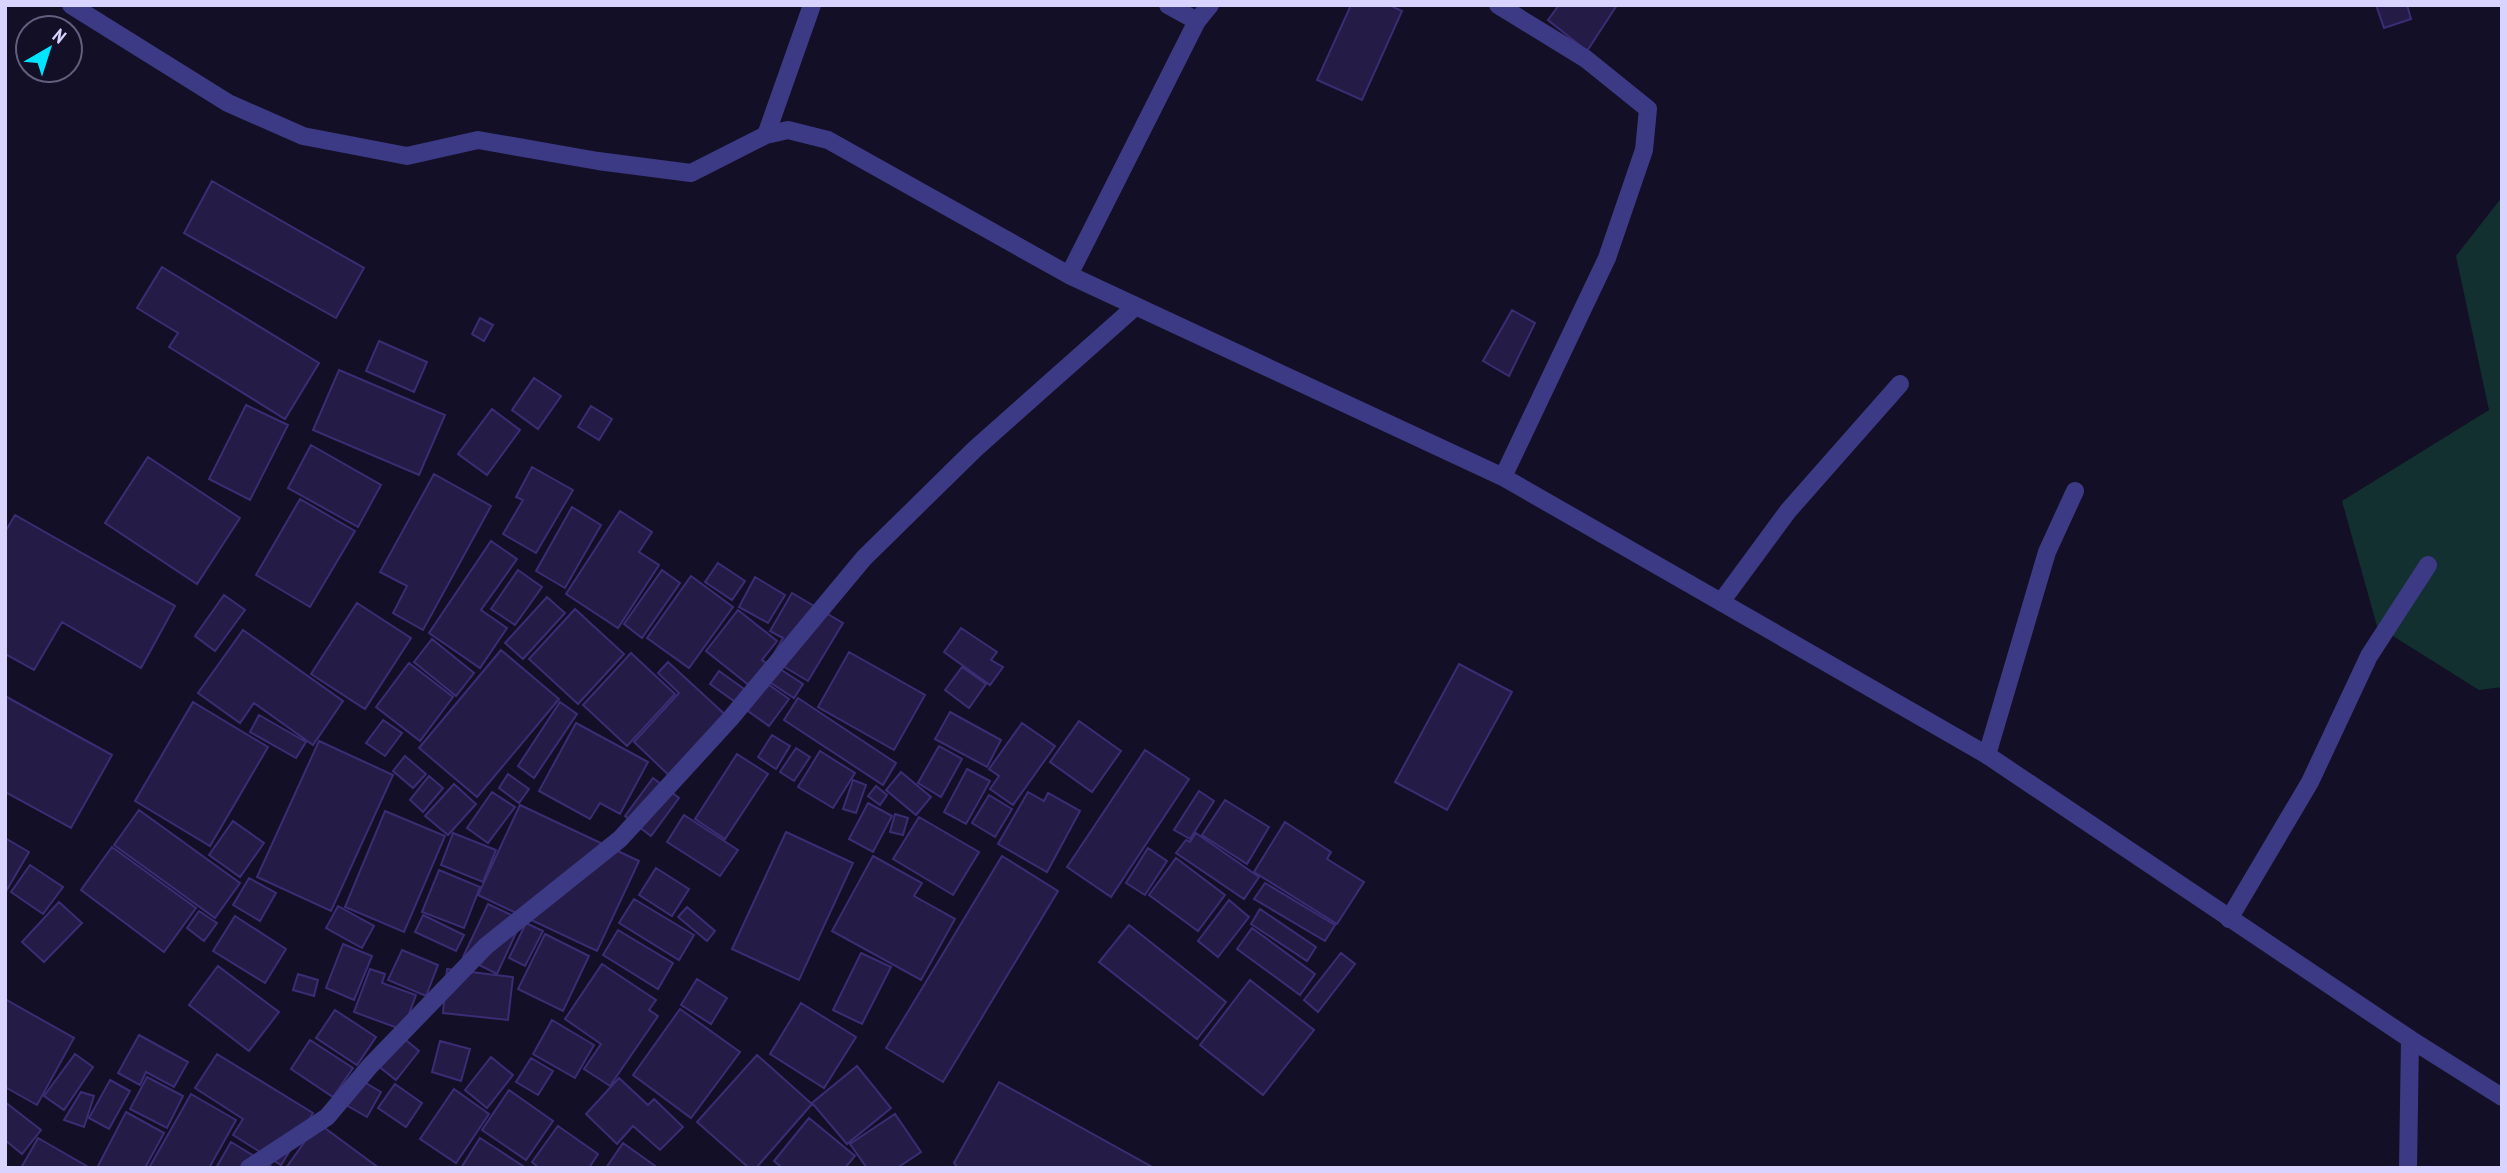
<svg xmlns="http://www.w3.org/2000/svg" width="2507" height="1173" font-family="'PT Sans Narrow',sans-serif">
<style>
.green{fill:#12302f}
.building{fill:#241b47;stroke:#3b2d73;stroke-width:2}
.lines{fill:none;stroke-linecap:round;stroke-linejoin:round}
.service{stroke:#3d3a85;stroke-width:18}
.minor{stroke:#3d3a85;stroke-width:18}
</style>
<rect width="100%" height="100%" fill="#130f26"/>
<path class="green" d="M2502 197V687L2479 690 2377 626 2342 501 2489 410 2456 256Z"/>
<path class="building" d="M1351 5H1389L1402 11 1362 100 1317 80Z
M1559 5H1617L1587 51 1548 20Z
M2376 5H2407L2411 19 2384 28Z
M212 181 364 268 336 318 184 233Z
M162 267 319 363 285 419 169 347 178 333 137 308Z
M1512 310 1535 323 1509 376 1483 361Z
M480 318 493 325 484 341 472 334Z
M379 341 427 362 414 392 366 371Z
M339 370 445 415 419 475 313 430Z
M534 378 561 396 538 429 512 410Z
M246 405 288 425 250 500 209 479Z
M591 406 612 419 599 440 578 427Z
M492 409 520 430 487 475 458 454Z
M311 445 381 485 358 527 288 488Z
M148 457 240 518 197 584 105 523Z
M532 467 573 490 536 553 503 534 523 500 516 497Z
M434 474 491 506 423 630 393 613 407 586 380 572Z
M300 499 355 531 310 607 256 575Z
M572 507 601 525 565 588 536 571Z
M620 511 652 532 639 552 659 565 618 628 566 594Z
M15 515 175 606 141 668 62 622 34 670 5 654V532Z
M491 541 517 559 481 610 507 628 480 668 429 633Z
M718 563 745 581 732 600 705 582Z
M518 570 542 587 515 625 491 609Z
M662 570 680 583 642 638 624 624Z
M691 576 733 607 689 668 647 638Z
M755 577 785 595 768 623 739 607Z
M792 593 843 623 808 681 771 659 783 638 770 631Z
M224 595 245 610 215 651 195 636Z
M547 597 565 613 523 659 505 643Z
M357 603 411 638 365 709 311 674Z
M575 609 624 654 578 704 529 659Z
M738 610 777 641 762 660 773 668 755 690 706 651Z
M961 628 997 652 991 660 1003 667 990 685 944 652Z
M243 630 343 701 313 745 254 703 240 723 198 693Z
M432 639 474 673 456 696 414 662Z
M501 650 559 699 477 797 419 748Z
M849 652 925 695 894 750 818 707Z
M631 653 675 694 627 746 583 705Z
M668 662 730 719 674 780 634 742 679 693 658 673Z
M409 663 453 697 420 741 376 707Z
M1459 664 1512 692 1447 810 1395 782Z
M777 667 803 684 794 698 768 681Z
M962 667 986 684 969 708 945 690Z
M719 671 754 696 765 682 789 699 769 726 710 684Z
M5 696 112 755 71 828 5 792Z
M798 698 896 763 883 785 784 720Z
M193 702 268 747 210 846 135 801Z
M560 702 577 714 534 778 518 766Z
M950 712 1001 740 987 767 935 739Z
M259 715 306 742 296 758 250 732Z
M383 720 402 733 385 756 366 743Z
M1079 721 1121 751 1092 792 1050 762Z
M576 723 648 762 620 814 600 803 590 819 539 791Z
M1022 723 1055 746 1013 805 990 789 999 776 989 769Z
M772 735 790 746 776 769 758 757Z
M319 741 393 775 331 911 257 877Z
M939 746 962 759 941 797 918 783Z
M796 748 810 757 794 781 780 772Z
M1145 750 1189 779 1111 897 1067 867Z
M820 751 855 773 833 808 798 787Z
M737 754 768 774 725 839 695 819Z
M405 756 426 774 413 788 393 771Z
M967 769 990 781 966 824 944 812Z
M901 772 931 797 916 815 886 790Z
M508 774 529 789 519 803 499 788Z
M429 776 443 788 423 812 410 800Z
M653 778 679 798 651 836 625 816Z
M853 780 866 785 856 813 843 809Z
M454 784 476 804 448 835 425 816Z
M876 786 887 795 880 805 868 796Z
M1199 791 1214 801 1190 839 1174 830Z
M492 792 515 807 488 843 467 828Z
M1028 792 1044 801 1048 793 1080 811 1047 872 998 844Z
M989 795 1012 809 995 837 972 823Z
M1225 800 1269 827 1247 864 1202 835Z
M868 803 892 816 873 852 849 839Z
M520 805 639 861 597 951 478 895Z
M139 810 240 883 215 918 114 845Z
M385 811 445 836 404 932 345 907Z
M895 814 908 818 903 835 890 832Z
M684 815 738 850 720 876 667 842Z
M919 817 979 852 953 895 893 859Z
M233 821 264 843 240 877 209 855Z
M1285 822 1331 852 1327 859 1364 882 1337 924 1254 872Z
M786 832 853 863 799 980 732 949Z
M453 833 496 850 483 882 441 865Z
M1196 833 1259 877 1244 899 1176 853 1186 840 1190 842Z
M5 838 29 852 5 893Z
M112 847 196 908 164 952 81 890Z
M1148 848 1167 861 1145 895 1126 883Z
M873 856 922 883 914 896 955 919 921 980 832 931Z
M1002 856 1058 891 943 1082 886 1048Z
M1176 858 1225 895 1198 931 1149 895Z
M30 865 63 887 43 914 11 892Z
M656 868 689 889 672 916 639 895Z
M439 870 480 887 464 928 422 912Z
M249 878 276 893 260 921 233 905Z
M1265 883 1335 925 1325 941 1254 899Z
M634 899 694 935 679 960 619 923Z
M1229 900 1249 917 1218 957 1198 941Z
M59 902 82 923 44 962 22 942Z
M488 904 522 920 497 974 463 957Z
M338 906 374 926 362 948 326 928Z
M687 907 715 931 707 941 678 917Z
M1260 909 1316 947 1307 961 1251 924Z
M199 911 217 923 204 941 187 928Z
M423 915 464 935 456 951 415 932Z
M235 916 286 949 265 983 213 951Z
M526 923 543 931 525 966 509 958Z
M1129 925 1226 1002 1197 1039 1099 962Z
M1252 928 1315 974 1300 995 1237 949Z
M618 930 673 963 658 989 603 955Z
M545 934 589 956 563 1011 518 989Z
M343 944 372 956 354 1000 326 988Z
M402 950 438 965 426 996 388 980Z
M861 953 891 967 862 1024 833 1010Z
M1341 953 1355 964 1318 1012 1304 1000Z
M602 964 656 1000 649 1010 658 1016 610 1086 584 1069 601 1044 565 1019Z
M218 966 279 1012 249 1051 189 1005Z
M370 969 385 974 382 983 416 995 403 1030 354 1012Z
M447 969 513 977 508 1020 443 1013Z
M298 974 318 980 314 996 293 990Z
M697 979 727 998 711 1024 681 1005Z
M1250 980 1314 1030 1263 1095 1200 1045Z
M5 999 74 1038 37 1105 5 1087Z
M801 1003 856 1037 824 1088 770 1054Z
M680 1009 740 1052 691 1118 633 1075Z
M335 1010 376 1037 357 1065 316 1038Z
M552 1020 594 1045 575 1078 533 1054Z
M139 1035 188 1062 174 1087 146 1072 140 1085 118 1073Z
M401 1036 419 1051 396 1080 377 1065Z
M310 1040 353 1068 333 1097 291 1069Z
M440 1041 470 1049 461 1081 432 1072Z
M75 1054 93 1067 64 1110 44 1096Z
M217 1054 313 1113 281 1165 233 1135 243 1119 195 1088Z
M757 1055 812 1104 756 1168H749L697 1122Z
M491 1057 513 1075 487 1108 465 1090Z
M531 1058 553 1071 538 1095 516 1082Z
M857 1066 891 1108 847 1144 812 1103Z
M354 1076 381 1092 367 1117 339 1101Z
M147 1077 183 1096 167 1128 130 1109Z
M619 1078 648 1105 654 1099 683 1127 660 1150 633 1126 617 1144 586 1114Z
M110 1080 130 1091 109 1129 89 1118Z
M999 1082 1154 1168H958L954 1163Z
M395 1084 422 1103 406 1127 378 1108Z
M454 1089 489 1114 456 1163 420 1139Z
M509 1090 553 1121 526 1160 482 1130Z
M81 1092 94 1096 84 1127 64 1120Z
M191 1094 236 1120 209 1168H149Z
M5 1102 41 1130 22 1154 5 1140Z
M126 1112 164 1133 145 1168H97Z
M895 1114 921 1152 897 1168H867L850 1144Z
M809 1118 855 1156 845 1168H782L774 1161Z
M318 1123 379 1168H286Z
M558 1126 598 1154 589 1168H539L532 1162Z
M38 1138 90 1168H21Z
M480 1138 526 1168H461Z
M231 1142 274 1168H216Z
M623 1143 658 1168H606Z"/>
<g class="lines">
<path class="service" d="M1721 602 1788 511 1900 384
M1987 755 2047 552 2075 491
M2229 919 2310 782 2369 656 2428 565"/>
<path class="minor" d="M71 5 228 103 303 136 407 156 478 140 598 161 691 173 766 135 788 130 828 140 1069 275 1503 477 1721 602 1987 755 2410 1039 2408 1168
M1168 5 1197 21
M1498 5 1586 59 1648 109 1644 150 1607 258 1503 477
M766 135 812 5
M1069 275 1197 21 1210 5
M2410 1039 2502 1097
M249 1168 327 1117 370 1066 486 946 620 839 730 719 864 558 975 449 1136 306"/>
</g>
<rect width="2507" height="1173" fill="none" stroke="#d9d4ff" stroke-width="14"/>
<g transform="translate(49 49) rotate(39)"><circle r="33" fill="#130f26" stroke="#625e7d" stroke-width="2"/>
<path d="M0-5L12 26L0 18L-12 26Z" fill="#00e5ff"/>
<text y="-10" font-size="19" font-weight="bold" text-anchor="middle" fill="#d9d4ff">N</text>
</g>
</svg>
